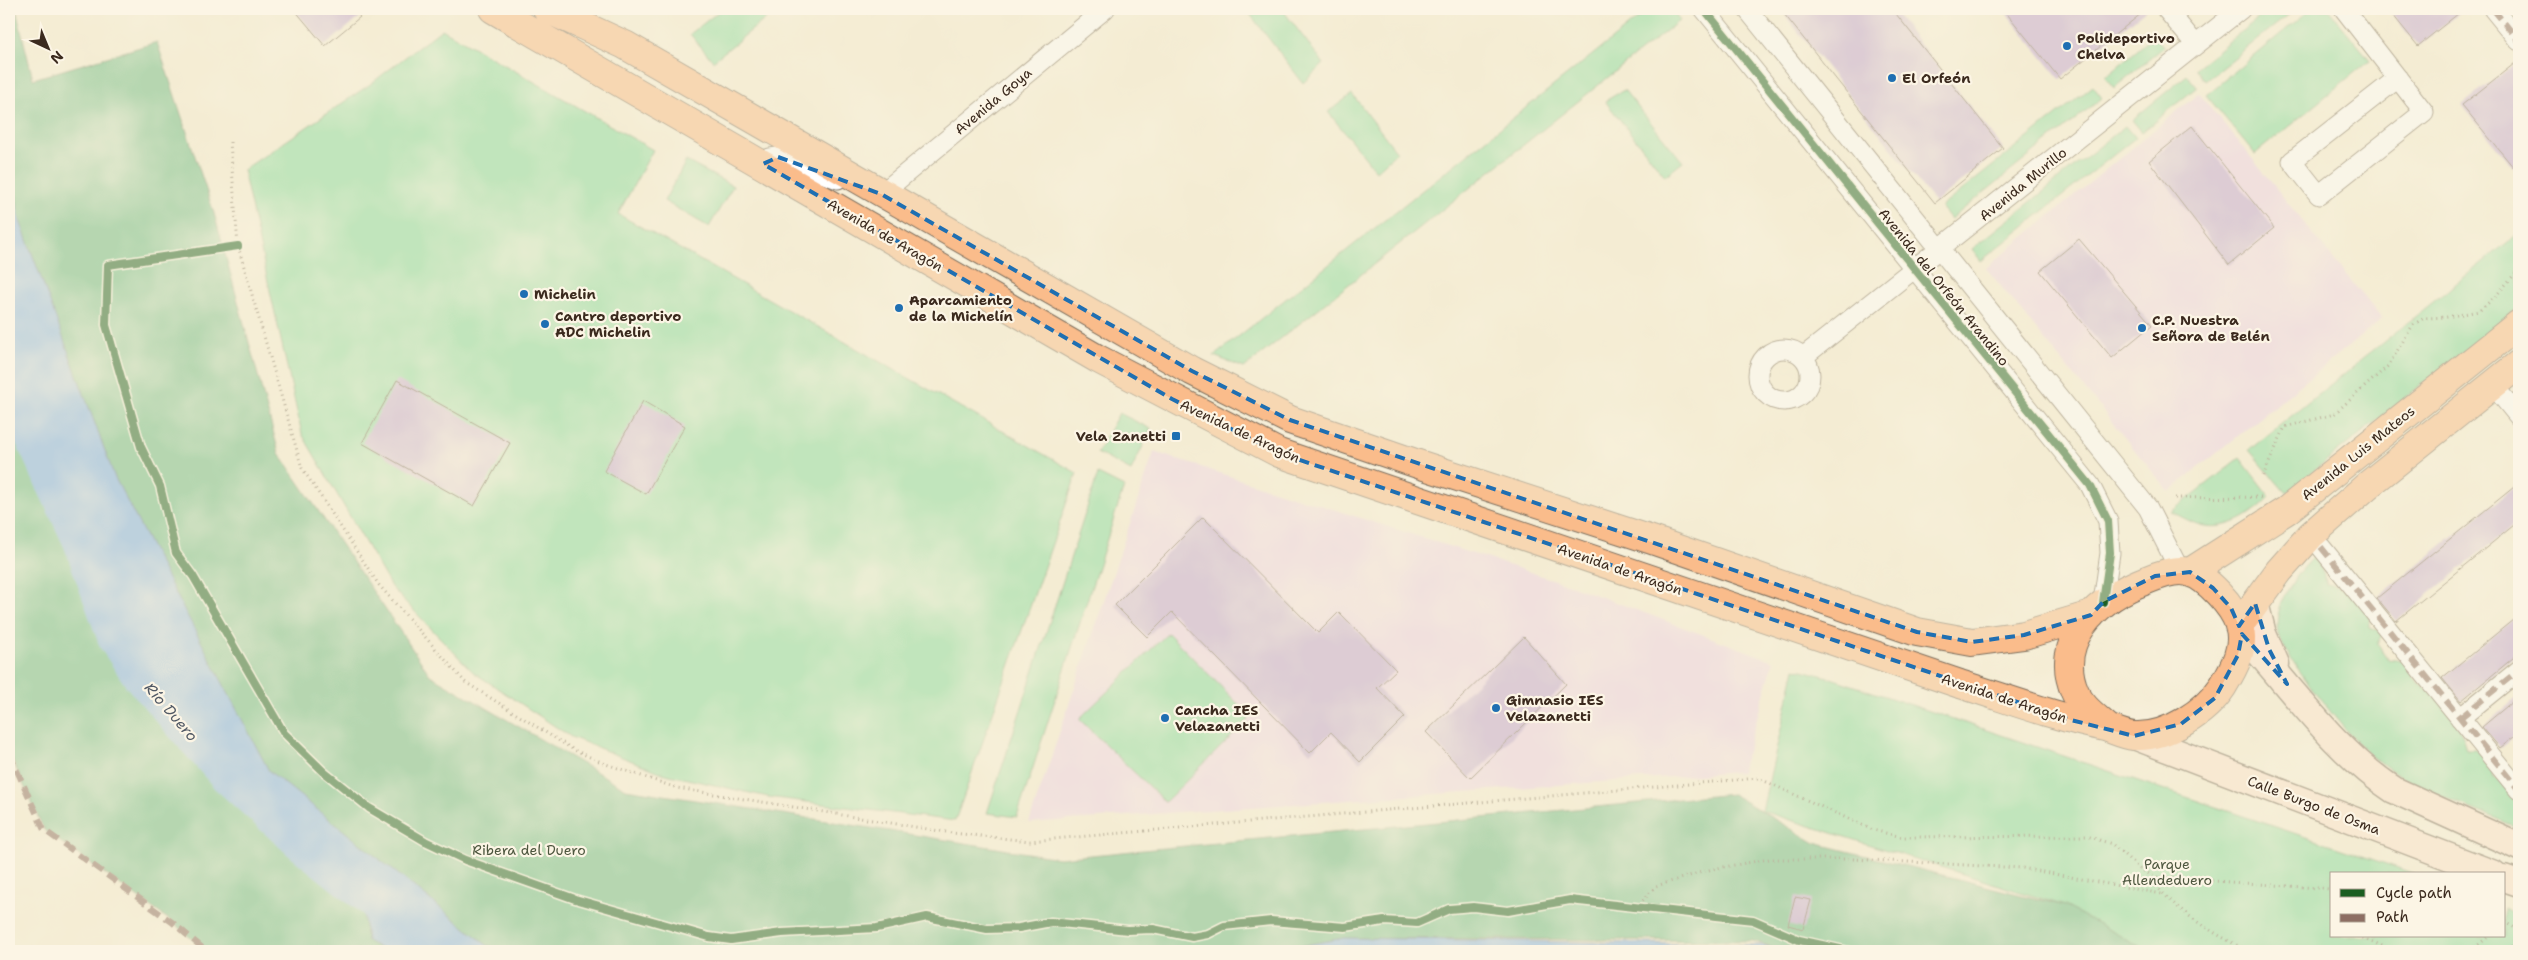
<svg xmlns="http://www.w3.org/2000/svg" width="2528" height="960" font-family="'Shantell Sans',sans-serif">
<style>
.built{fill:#edd1e9}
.green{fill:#84db9f;stroke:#60825e}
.forest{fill:#6bbb86;stroke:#537252}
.water{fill:#7aafe8;stroke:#5a6c83}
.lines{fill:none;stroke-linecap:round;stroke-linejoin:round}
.river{stroke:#7aafe8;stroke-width:35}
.building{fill:#c0a4d4}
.street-casing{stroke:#7c6e5d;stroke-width:21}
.secondary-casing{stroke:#7c6e5d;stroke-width:29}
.highway-casing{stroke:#7c6e5d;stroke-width:30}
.path{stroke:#7c6e5d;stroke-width:3;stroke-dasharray:1 4;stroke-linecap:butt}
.street{stroke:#fff;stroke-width:19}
.secondary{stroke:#fde4d1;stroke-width:26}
.highway{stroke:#fabc8b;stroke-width:28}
.quiet{stroke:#8d6e63;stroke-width:6;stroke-dasharray:12 6;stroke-linecap:butt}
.cycleway-casing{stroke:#fcf5e5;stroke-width:11}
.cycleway{stroke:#1b5e20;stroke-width:8}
.marked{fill:none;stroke:#1f6fb2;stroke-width:4;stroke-dasharray:10 6;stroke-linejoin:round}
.poi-dot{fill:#1f6fb2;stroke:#fcf5e5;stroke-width:2}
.labels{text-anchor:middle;stroke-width:4.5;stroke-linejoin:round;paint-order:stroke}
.poi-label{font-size:14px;font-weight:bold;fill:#3b2a1e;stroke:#fcf5e5;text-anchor:start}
.street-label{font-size:14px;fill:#3b2a1e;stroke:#fcf5e5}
.park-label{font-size:14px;fill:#4d563e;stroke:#fcf5e5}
.water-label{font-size:15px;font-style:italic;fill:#515965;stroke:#fcf5e5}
</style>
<rect width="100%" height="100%" fill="#fcf5e5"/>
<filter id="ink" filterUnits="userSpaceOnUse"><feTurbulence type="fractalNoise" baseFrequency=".02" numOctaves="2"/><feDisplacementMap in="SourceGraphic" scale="10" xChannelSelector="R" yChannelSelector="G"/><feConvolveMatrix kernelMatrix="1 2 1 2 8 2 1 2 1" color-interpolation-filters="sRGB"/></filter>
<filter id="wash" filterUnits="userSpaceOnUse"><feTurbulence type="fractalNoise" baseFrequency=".0096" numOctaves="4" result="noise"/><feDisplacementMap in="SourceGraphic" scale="20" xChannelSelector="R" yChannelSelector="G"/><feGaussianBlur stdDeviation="1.12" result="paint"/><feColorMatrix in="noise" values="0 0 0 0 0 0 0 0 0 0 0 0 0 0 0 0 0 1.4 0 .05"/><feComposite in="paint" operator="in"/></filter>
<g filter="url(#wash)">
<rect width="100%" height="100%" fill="#f4ecd3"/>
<path class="built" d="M2199 93 2382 319 2169 492 1986 268Z
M1154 452 1564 583 1774 661 1741 772 1029 823Z"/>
<path class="green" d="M722 9H778L713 61 690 34Z
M1246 9H1282L1324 64 1303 83Z
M1650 9H1671L1680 20 1244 368 1214 356Z
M2270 9H2296L2205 81 2195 68Z
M2311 9H2328L2370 60 2255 154 2206 95Z
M442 29 653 150 618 214 1077 473 955 821 768 797 665 774 571 737 473 672 391 587 302 434 243 170 369 85Z
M2154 36 2164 47 2114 88 2105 77Z
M2187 75 2197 87 2142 132 2132 120Z
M2093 86 2102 98 1951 219 1941 207Z
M1624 90 1683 162 1665 176 1605 101Z
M1352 94 1397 152 1376 171 1328 112Z
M2125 126 2135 138 1981 261 1972 249Z
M686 161 733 186 709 227 664 201Z
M2519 233V307L2286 493 2249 450Z
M1119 413 1151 429 1131 471 1097 453Z
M2240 458 2270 497C2253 515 2227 532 2200 525 2190 522 2181 516 2171 512Z
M1098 474 1124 487 1017 817 987 813Z
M2316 555 2327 584C2343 587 2360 596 2368 612 2370 616 2370 623 2370 627L2383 632 2377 644 2388 659 2404 661 2412 668C2410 685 2426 686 2436 696 2448 707 2464 733 2467 749H2476L2493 767 2492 777 2507 783 2519 797V828C2479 811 2423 793 2388 768 2376 759 2361 747 2351 736 2336 720 2282 652 2278 634 2272 605 2297 573 2316 555Z
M1168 633 1251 717 1165 802 1079 719Z
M1795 668 1828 677 2416 874H2332V936H2504V909L2519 918V951H2148L2065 906 1762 811Z"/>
<path class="forest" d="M9 9H16L33 79 157 42 214 213 279 453 430 675 626 789 1059 858 1732 794 1815 843 2065 906 2148 951H1786L1753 941 1344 938 1273 951H520L488 946 269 771 115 478 20 221 9 158Z
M9 387 81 542 116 640 140 676 227 776 300 842 360 889 367 941 385 951H206L172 922 44 830 9 753Z"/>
<path class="water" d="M9 158 20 221 115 478 269 771 488 946 520 951H385L367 941 360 889 227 776 140 676 116 640 81 542 9 387Z
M1344 938 1762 945 1786 951H1273Z"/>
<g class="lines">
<path class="river" d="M9 387 81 542 116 640 140 676 227 776 300 842 399 921 445 951"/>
</g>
<g id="blocks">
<path class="building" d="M294 9H353L360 17 325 46Z
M1780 9H1892L2003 148 1935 203Z
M2003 9H2147L2060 79Z
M2388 9H2464L2418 46Z
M2519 60V174L2462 105Z
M2192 126 2274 228 2229 265 2149 161Z
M2079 239 2152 325 2112 358 2040 271Z
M397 380 510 443 474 506 362 443Z
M643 401 685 426 646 494 604 471Z
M2519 483V521L2396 621 2377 598Z
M1203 517 1318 633 1339 612 1396 670 1377 688 1405 717 1360 762 1331 732 1310 753 1172 612 1147 637 1115 605Z
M2519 615V653L2461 701 2442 678Z
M1524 637 1566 684 1470 778 1426 732Z
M2519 696V733L2500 748 2482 727Z
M1795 897 1811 900 1803 929 1788 925Z"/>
</g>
</g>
<g filter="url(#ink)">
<use href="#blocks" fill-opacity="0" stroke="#7c6e5d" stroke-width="1"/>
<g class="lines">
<g class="street-casing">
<path id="street" d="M1704 9 2090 485 2108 521 2110 553 2103 602
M1747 9 2148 508 2180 571
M2166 9 2196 45
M2344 9 2424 112 2319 195 2292 161 2398 78
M2493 9 2519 41
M763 164 770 158 778 157 838 179
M874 191 881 194 1105 9
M1758 375a26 26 0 1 1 52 0a26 26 0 1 1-52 0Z
M1803 357 2241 9
M2493 385 2519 417
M2321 547 2519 790
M2460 718 2519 670"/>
</g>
<g class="secondary-casing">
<path id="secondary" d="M2255 603 2263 634 2276 664
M2241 640 2255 648C2298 697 2339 754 2394 790L2519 847
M2134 736 2494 874
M2504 878 2519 883"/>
</g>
<g class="highway-casing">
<path id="highway" d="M493 9 1098 359 1279 453 1960 684C2008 699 2055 717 2105 727 2114 730 2124 735 2134 736 2167 738 2206 712 2223 686 2234 668 2246 647 2239 625 2234 607 2207 577 2188 572 2172 568 2152 578 2137 584 2095 602 2053 642 2075 692 2081 707 2096 717 2108 728
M547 9 625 45 1192 371 1290 420 1415 463 1652 540 1917 632 1972 642 2024 635 2091 615
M2190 572 2287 510 2519 324
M2239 626 2279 571 2311 535 2368 485 2519 364"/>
</g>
<path class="path" d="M230 142 238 246 302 468 379 585 465 682 574 750 606 764 677 788 952 833 1030 841 1758 778 1873 830 1902 837 2087 836 2112 844 2140 869 2156 877 2332 889
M2263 476 2285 427 2334 414 2388 366 2413 325 2424 318 2447 317 2479 311 2495 297 2519 269
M2175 498 2262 497
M2147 874C2173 910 2209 931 2248 951
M1636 908 1656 886 1712 869 1769 859H1852L2022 868 2162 894
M2504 922 2519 930
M2358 936 2395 951
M2465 951 2476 947 2489 936
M2511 951 2519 930"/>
<use href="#street" class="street"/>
<use href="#secondary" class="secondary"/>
<use href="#highway" class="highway"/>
<path class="quiet" d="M2493 9 2519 41
M2321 547 2519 790
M2460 718 2519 670
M9 753 44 830 172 922 206 951"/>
<g class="cycleway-casing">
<path id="cycleway" d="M1704 9 2090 485 2108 521 2110 553 2103 602
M238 246 108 265 106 325 141 447 160 486 176 553 193 576 284 733 324 772 369 808 425 841 465 860 575 899 709 937 731 940 782 933 877 928 927 917 987 929 1019 928 1051 922 1128 930 1153 929 1192 937 1208 934 1224 926 1271 921 1345 927 1384 921 1417 923 1449 909 1473 907 1508 911 1570 900 1753 920 1799 940 1849 951"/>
</g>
<use href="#cycleway" class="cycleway"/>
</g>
</g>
<path d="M0 0H2528V960H0ZM778 157 881 194 1192 371 1290 420 1917 632 1972 642 2024 635 2091 615 2103 602 2155 576 2190 572 2213 588 2231 608 2239 626 2255 603 2269 649 2287 684 2242 634 2238 655 2215 698 2181 724 2134 736 2071 720 1279 453 1172 399 763 164Z" fill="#f4ecd3" fill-opacity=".55" fill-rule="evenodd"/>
<path class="marked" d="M778 157 881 194 1192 371 1290 420 1917 632 1972 642 2024 635 2091 615 2103 602 2155 576 2190 572 2213 588 2231 608 2239 626 2255 603 2269 649 2287 684 2242 634 2238 655 2215 698 2181 724 2134 736 2071 720 1279 453 1172 399 763 164Z"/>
<g class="poi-dot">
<circle cx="2067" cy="46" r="5"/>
<circle cx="1892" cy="78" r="5"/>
<circle cx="524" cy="294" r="5"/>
<circle cx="899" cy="308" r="5"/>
<circle cx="545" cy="324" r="5"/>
<circle cx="2142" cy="328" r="5"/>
<rect x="1171" y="431" width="10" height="10" rx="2.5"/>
<circle cx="1496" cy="708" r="5"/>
<circle cx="1165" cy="718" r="5"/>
</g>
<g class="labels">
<g class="poi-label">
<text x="2077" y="43">Polideportivo<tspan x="2077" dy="16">Chelva</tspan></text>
<text x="1902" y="83">El Orfeón</text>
<text x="534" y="299">Michelin</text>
<text x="909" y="305">Aparcamiento<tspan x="909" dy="16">de la Michelín</tspan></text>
<text x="555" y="321">Cantro deportivo<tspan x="555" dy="16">ADC Michelin</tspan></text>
<text x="2152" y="325">C.P. Nuestra<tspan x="2152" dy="16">Señora de Belén</tspan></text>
<text x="1166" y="441" text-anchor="end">Vela Zanetti</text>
<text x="1506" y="705">Gimnasio IES<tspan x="1506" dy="16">Velazanetti</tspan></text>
<text x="1175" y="715">Cancha IES<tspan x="1175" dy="16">Velazanetti</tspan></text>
</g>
<g class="street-label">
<text transform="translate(993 101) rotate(-40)" y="5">Avenida Goya</text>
<text transform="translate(2023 184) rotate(-39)" y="5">Avenida Murillo</text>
<text transform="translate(885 235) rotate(30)" y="5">Avenida de Aragón</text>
<text transform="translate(1944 287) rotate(51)" y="5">Avenida del Orfeón Arandino</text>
<text transform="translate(1240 431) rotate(25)" y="5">Avenida de Aragón</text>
<text transform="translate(2358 453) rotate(-39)" y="5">Avenida Luis Mateos</text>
<text transform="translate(1620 569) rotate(19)" y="5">Avenida de Aragón</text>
<text transform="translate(2004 698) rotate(18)" y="5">Avenida de Aragón</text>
<text transform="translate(2314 805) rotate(21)" y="5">Calle Burgo de Osma</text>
</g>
<g class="park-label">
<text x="529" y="855">Ribera del Duero</text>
<text x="2167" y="869">Parque<tspan x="2167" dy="16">Allendeduero</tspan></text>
</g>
<g class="water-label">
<text transform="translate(171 712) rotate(49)" y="5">Río Duero</text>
</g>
</g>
<rect width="2528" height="960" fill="none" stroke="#fcf5e5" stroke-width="30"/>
<rect x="2330" y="872" width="175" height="65" fill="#fcf5e5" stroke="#afa495"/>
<rect x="2340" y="889" width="25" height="8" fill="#1b5e20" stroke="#afa495"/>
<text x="2376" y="898" font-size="15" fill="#3b2a1e">Cycle path</text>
<rect x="2340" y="914" width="25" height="8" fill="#8d6e63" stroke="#afa495"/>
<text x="2376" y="922" font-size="15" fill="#3b2a1e">Path</text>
<g transform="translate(48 48) rotate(136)" stroke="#fcf5e5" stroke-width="4" paint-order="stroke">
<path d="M0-4L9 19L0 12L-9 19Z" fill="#3b2a1e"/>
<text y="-8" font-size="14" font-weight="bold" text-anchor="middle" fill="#3b2a1e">N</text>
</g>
</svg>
